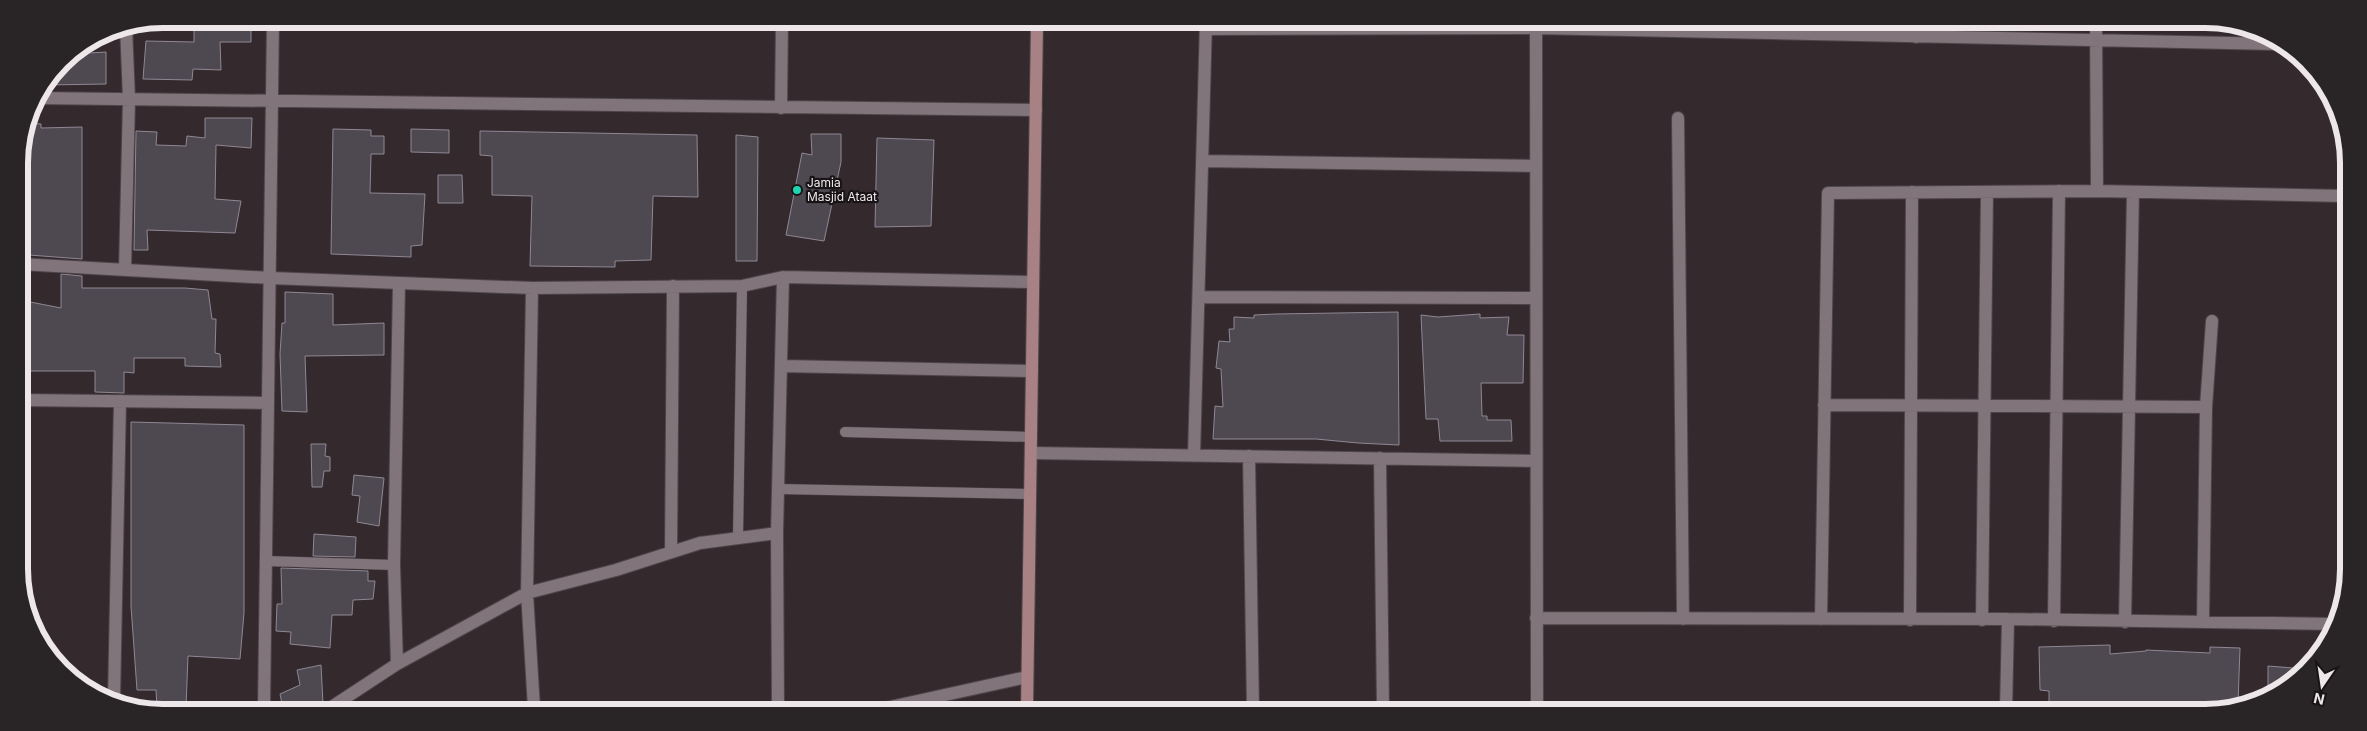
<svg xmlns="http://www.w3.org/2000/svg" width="2367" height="731" font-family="Inter,sans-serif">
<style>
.building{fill:#4e4851;stroke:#8f8893}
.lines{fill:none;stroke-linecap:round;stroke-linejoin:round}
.lane-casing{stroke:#4e454a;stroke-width:11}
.street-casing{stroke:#4e454a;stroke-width:14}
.secondary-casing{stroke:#4e454a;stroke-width:14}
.lane{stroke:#81747a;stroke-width:10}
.street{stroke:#81747a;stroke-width:12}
.secondary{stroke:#a78183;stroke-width:12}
.poi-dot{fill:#1fd5b0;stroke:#181416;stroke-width:2}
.labels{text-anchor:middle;stroke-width:4.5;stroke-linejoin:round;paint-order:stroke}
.poi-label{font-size:12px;fill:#eee7ea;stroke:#181416;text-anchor:start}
.rim{fill:none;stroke:#eee7ea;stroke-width:6}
</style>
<rect width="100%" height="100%" fill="#342a2e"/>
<path class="building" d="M194 19H251V42H220L221 70 193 69 192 80 143 79 146 41 194 42Z
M106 52V84L45 85 61 61 72 54Z
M205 118H252L251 148 216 145 215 199 241 201 235 233 147 230 148 250H134L136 131 157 132 156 145 186 146 187 136 205 138Z
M26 123 41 124V128L82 127V259L29 255 30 234H19V154Z
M333 129 371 130V136H384V154H371L370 193 425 194 422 245 411 246V257L331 254Z
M411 129 449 130V153L411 152Z
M480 131 697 135 698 197 653 196 651 260 615 261V267L530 266 532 196 492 195V156L480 155Z
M811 134H841V162L824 241 786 235 802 153 812 155Z
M736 135 758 137 757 261H736Z
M877 138 934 140 931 226 875 227Z
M438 175H462L463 203H438Z
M61 274 82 276V288H185L208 290 212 319H216L215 353 220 354 221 367 185 366V358H134V373L124 372V393L95 392V371H20V300L61 308Z
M285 292 333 294V325L384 323V355L305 356 307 412 282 411 280 354 282 323H285Z
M1398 312 1399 445 1358 443 1316 439H1213L1215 406 1223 407 1221 369 1216 368 1219 341 1230 342 1229 329H1234V317L1254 318V315L1276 314Z
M1480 314V318L1509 317 1507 335H1524L1523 383H1481L1482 416H1487V420H1511L1512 441H1440L1438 419H1426L1421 315 1438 317Z
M131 422 244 425V613L240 659 188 656 186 707H157L156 690H137L131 606Z
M311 444H326L325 456 330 457V471H324L322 487H312Z
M354 475 384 478 379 526 357 522 360 496 352 495Z
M314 534 356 537 355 557 313 556Z
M281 568 368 571V581H375L373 599 353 600 352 615H332L330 648 290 644 291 632 276 631 277 604H282Z
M2110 645V654L2146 651V650L2210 653V647L2240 648 2238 703 2213 712H2049V691L2040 690 2039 647Z
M321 665 323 704 314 705V708H283L280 694 300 685 297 670Z
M2268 666 2305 669 2292 682 2268 691Z"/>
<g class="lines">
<g class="lane-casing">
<path id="lane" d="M845 432 1032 437
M778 489 1031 494
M738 538 742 286
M266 561 394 565"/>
</g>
<g class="street-casing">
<path id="street" d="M1536 22 1537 710
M2096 23 2097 191
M1206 29 1536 28 2275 44
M1916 37V23
M36 98 1036 110
M781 108 782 20
M1678 118 1683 619
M1203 161 1535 166
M20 264 271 278 532 288 742 286 783 277 1033 282
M125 270 129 99 126 26
M532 288 527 593 534 708
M1200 297 1535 298
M781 366 1032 371
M20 400 268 403
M1824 405 2206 407
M1032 453 1536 461
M1194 456 1206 21
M1249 456 1253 710
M1380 458 1383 710
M671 552 673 286
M1536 618 2008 619 2335 624
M1821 619 1828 193 2097 191 2345 196
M1910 620 1912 192
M1982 620 1987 192
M2054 621 2059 191
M2125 622 2133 192
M2203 622 2206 407 2212 321
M397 664 394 565 399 283
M114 700 120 401
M264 708 273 19
M330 708 397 664 527 593 616 570 700 543 777 533
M778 709 777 533 783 277
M881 709 1027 677
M2006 711 2008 619"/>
</g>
<g class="secondary-casing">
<path id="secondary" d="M1027 709 1037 21"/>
</g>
<use href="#lane" class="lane"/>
<use href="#street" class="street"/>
<use href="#secondary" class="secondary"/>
</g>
<circle class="poi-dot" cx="797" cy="190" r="5"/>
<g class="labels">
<g class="poi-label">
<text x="807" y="187">Jamia<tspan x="807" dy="14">Masjid Ataat</tspan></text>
</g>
</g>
<path d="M0 0H2367V731H0ZM163 28H2205A135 135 0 0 1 2340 163V569A135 135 0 0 1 2205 704H163A135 135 0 0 1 28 569V163A135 135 0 0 1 163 28Z" fill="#292527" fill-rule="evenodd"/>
<path class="rim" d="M163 28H2205A135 135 0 0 1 2340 163V569A135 135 0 0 1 2205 704H163A135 135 0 0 1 28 569V163A135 135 0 0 1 163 28Z"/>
<g transform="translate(2322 686) rotate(193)" stroke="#181416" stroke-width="4" paint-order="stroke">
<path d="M0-4L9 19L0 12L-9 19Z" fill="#eee7ea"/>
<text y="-8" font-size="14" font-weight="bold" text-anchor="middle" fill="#eee7ea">N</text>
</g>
</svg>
